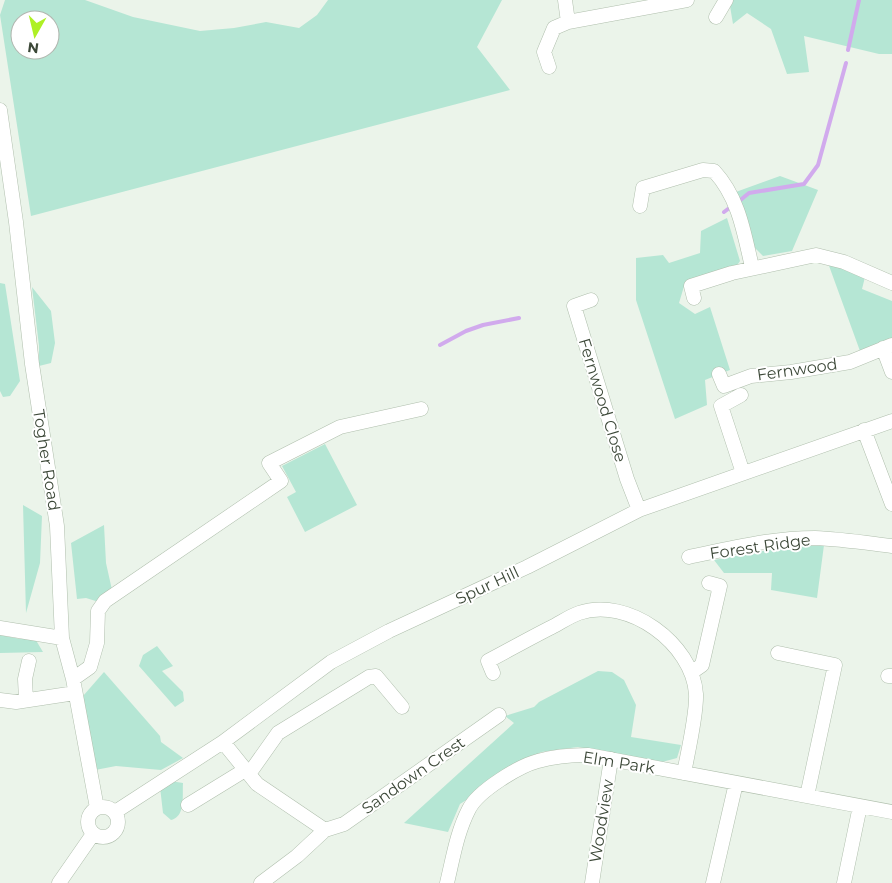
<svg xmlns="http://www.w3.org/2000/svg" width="892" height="883" font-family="Montserrat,sans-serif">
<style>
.green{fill:#b5e6d4;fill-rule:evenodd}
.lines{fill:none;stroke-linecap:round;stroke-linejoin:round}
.stream{stroke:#d1aaed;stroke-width:4}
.minor-casing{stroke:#b0bfad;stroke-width:15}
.minor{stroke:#fff;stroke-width:14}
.labels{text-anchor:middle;stroke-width:4;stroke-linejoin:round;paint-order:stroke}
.street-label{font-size:16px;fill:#3c4838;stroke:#fff}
</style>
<rect width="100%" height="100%" fill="#ebf4ea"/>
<path class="green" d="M5 0H85L133 17 200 31 234 28 266 22 299 28 317 15 328 0H502L477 47 510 90 31 216 0 15ZM20 20H50V50H20Z
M729 0H892V54H879L804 36 809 72 787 74 771 29 747 13 733 24Z
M780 176 818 190 792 251 763 256 755 248 733 193Z
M727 218 740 261 732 273 685 283 679 303 695 314 710 307 730 370 705 380 707 405 675 419 636 300V258L663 255 669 263 700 253 701 231Z
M828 263 865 277 862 289 892 301V339L860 351Z
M0 283 5 284 20 381 10 396 3 397 0 391Z
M32 287 51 311 55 343 51 363 39 366V346Z
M325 444 357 505 305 532 287 497 296 492 282 466Z
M23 505 42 516 40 563 26 613Z
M104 525 106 563 112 590 99 602 86 598 77 599 71 543Z
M824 545 817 598 771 590 772 573H724L714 560 790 546Z
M0 635 20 639 34 637 43 652 0 653Z
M157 646 173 666 162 671 183 692 184 701 175 707 139 666 143 655Z
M598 671 612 672 624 680 636 705 631 737 681 745 677 758 662 762 578 747 541 752 460 804 448 832 404 823 514 723 505 716 534 707 539 702Z
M104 672 160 736 161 742 183 758 161 770 116 766 90 771 83 696Z
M170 781 183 783C182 796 186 816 171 820L163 813 160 787Z"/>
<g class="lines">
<path class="stream" d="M848 50 859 0
M738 202 749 193 804 184 818 165 846 63
M724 212 732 206
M440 345 466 331 483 325 519 318"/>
<g class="minor-casing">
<path id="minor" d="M716 17 726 0
M568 22 687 0
M549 67 544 52 554 28 568 22 565 0
M0 110 16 222 32 364 57 526 62 638 73 679 97 808
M640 206 643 188 703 170 714 171C739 198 744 233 752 267
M694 298 691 286 732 273 816 255 844 262 892 283
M591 300 574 306 627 479 639 510
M883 348 892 372
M719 374 724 386 751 376 791 372 850 362 892 345
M741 395 721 406 743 473
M864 430 892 504
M689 557C730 548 773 538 815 538 841 539 867 543 892 546
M0 628 62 638
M778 653 835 665 807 796
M692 672 702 665 720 586 709 583
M493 673 488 661C509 650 530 638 552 627 560 623 570 616 579 613 628 596 693 644 696 694 697 713 688 752 684 773
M888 676H892
M73 679 90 667 97 643 98 611 105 601 281 481 269 463 340 427 421 409
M0 700 16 702 75 693
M26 700 25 679 29 661
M223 742 257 784 325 830
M249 774 278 733 369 677 376 676 402 707
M188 805 245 770
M88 822a15 15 0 1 1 30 0a15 15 0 1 1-30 0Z
M115 812 223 742 331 662 389 631 527 567 639 510 892 421
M59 883 93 834
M261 883 297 856 325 830 344 824 499 715
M447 883C453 858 457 832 469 809 478 791 519 766 538 761 555 756 571 755 588 755L892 812
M592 883 611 759
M713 883 736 783
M844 883 860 806"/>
</g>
<use href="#minor" class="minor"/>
</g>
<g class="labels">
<g class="street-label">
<text transform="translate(797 369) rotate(-8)" y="6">Fernwood</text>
<text transform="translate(603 400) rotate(73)" y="6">Fernwood Close</text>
<text transform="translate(47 460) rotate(81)" y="6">Togher Road</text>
<text transform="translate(760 546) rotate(-8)" y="6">Forest Ridge</text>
<text transform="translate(487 585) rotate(-25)" y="6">Spur Hill</text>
<text transform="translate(619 762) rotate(9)" y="6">Elm Park</text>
<text transform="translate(413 775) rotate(-35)" y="6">Sandown Crest</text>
<text transform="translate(601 821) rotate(-81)" y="6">Woodview</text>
</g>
</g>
<g transform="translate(35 35) rotate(188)"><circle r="24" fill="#ffffff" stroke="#b1b6af"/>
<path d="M0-4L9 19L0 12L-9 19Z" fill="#aef025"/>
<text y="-8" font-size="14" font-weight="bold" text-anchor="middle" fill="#3c4838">N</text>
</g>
</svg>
